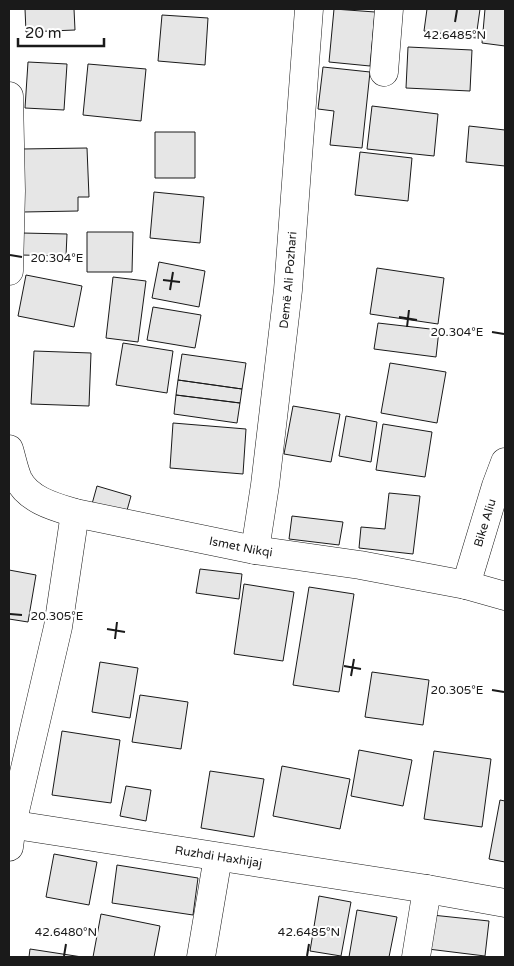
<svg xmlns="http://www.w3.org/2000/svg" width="514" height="966" font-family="'Varela Round',sans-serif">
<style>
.building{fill:#e6e6e6;stroke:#1a1a1a}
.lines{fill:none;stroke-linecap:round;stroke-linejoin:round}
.minor-casing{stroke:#1a1a1a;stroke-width:29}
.minor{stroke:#fff;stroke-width:28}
.ticks{fill:none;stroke:#1a1a1a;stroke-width:2}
.labels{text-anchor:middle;stroke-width:4;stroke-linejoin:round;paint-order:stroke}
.street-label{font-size:12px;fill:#1a1a1a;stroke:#fff}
.ticks-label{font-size:12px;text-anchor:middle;fill:#1a1a1a;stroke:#fff;stroke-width:4;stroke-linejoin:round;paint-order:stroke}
</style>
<rect width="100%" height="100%" fill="#fff"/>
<path class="building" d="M25 9H74L75 30 26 32Z
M334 9 375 12 370 66 329 62Z
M427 9H480L476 38 424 31Z
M485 9H505V46L482 43Z
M162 15 208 18 205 65 158 61Z
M408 47 472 50 470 91 406 88Z
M28 62 67 64 64 110 25 108Z
M88 64 146 69 141 121 83 115Z
M323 67 370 72 362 148 330 145 334 111 318 109Z
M372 106 438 114 434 156 367 149Z
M469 126 505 130V166L466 162Z
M155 132H195V178H155Z
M87 148 89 197H78V211L23 212 22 149Z
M360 152 412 158 408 201 355 195Z
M154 192 204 197 200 243 150 238Z
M87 232H133L132 272H87Z
M22 233 67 234 66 256 21 255Z
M159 262 205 271 199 307 152 298Z
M377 268 444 278 438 324 370 314Z
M26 275 82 286 74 327 18 316Z
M113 277 146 281 138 342 106 338Z
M153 307 201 315 195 348 147 340Z
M378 323 439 330 436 357 374 349Z
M123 343 173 351 167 393 116 385Z
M34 351 91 353 89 406 31 404Z
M182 354 246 363 242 389 178 380Z
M390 363 446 372 437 423 381 413Z
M178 380 242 389 240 403 176 395Z
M176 395 240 403 237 423 174 414Z
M293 406 340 414 331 462 284 454Z
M346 416 377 422 371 462 339 456Z
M173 423 246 429 243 474 170 468Z
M383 424 432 432 425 477 376 470Z
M97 486 131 496 126 514 92 504Z
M389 493 420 496 413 554 359 548 361 527 385 529Z
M292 516 343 522 339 545 289 539Z
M200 569 242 574 239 599 196 593Z
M9 570 36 575 28 622 9 619Z
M244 584 294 592 283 661 234 654Z
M309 587 354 594 339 692 293 685Z
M100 662 138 668 130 718 92 712Z
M372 672 429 680 423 725 365 717Z
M140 695 188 702 181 749 132 742Z
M62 731 120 740 111 803 52 795Z
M359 750 412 760 403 806 351 796Z
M434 751 491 759 482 827 424 819Z
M282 766 350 779 340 829 273 816Z
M210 771 264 779 254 837 201 828Z
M126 786 151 790 146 821 120 816Z
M500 800 505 801V862L489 859Z
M54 854 97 862 89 905 46 897Z
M117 865 198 878 193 915 112 903Z
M319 896 351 902 341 956 310 951Z
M357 910 397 917 389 957H349Z
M101 914 160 926 154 957H93Z
M432 915 489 921 485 956 428 949Z
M30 949 82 957H29Z"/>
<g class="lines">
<g class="minor-casing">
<g id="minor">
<path d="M384 72 389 9"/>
<path d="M9 96 11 191 9 271"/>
<path id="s1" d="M9 449C12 459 14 470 18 479 28 500 55 507 75 513L255 550 360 565 466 585 505 596"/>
<path id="s2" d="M255 550 265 485 288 290 309 9"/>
<path id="s3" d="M466 585 496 486 505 462"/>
<path id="s4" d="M9 824 427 889"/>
<path d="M9 847 12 824 58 627 75 513"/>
<path d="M201 957 218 857"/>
<path d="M416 957 427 889 505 903"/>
</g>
</g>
<use href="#minor" class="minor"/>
</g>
<path class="ticks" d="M455 22 457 10M10 255 22 257M163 280 180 282M170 290 173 272M399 317 417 320M407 327 409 310M492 332 504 334M10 614 22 615M107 629 125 632M115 639 117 622M344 666 361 669M351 676 354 659M492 690 504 692M64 956 66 944M307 956 309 944"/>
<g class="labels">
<g class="street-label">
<text dy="4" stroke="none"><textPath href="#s2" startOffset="272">Demë Ali Pozhari</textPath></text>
<text dy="4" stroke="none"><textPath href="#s3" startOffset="65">Bike Aliu</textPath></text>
<text dy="4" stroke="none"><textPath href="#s1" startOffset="269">Ismet Nikqi</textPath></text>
<text dy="4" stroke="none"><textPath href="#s4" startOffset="212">Ruzhdi Haxhijaj</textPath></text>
</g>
</g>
<g class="ticks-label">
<text x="455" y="39">42.6485°N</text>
<text x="57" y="262">20.304°E</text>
<text x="457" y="336">20.304°E</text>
<text x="57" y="620">20.305°E</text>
<text x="457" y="694">20.305°E</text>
<text x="66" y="936">42.6480°N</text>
<text x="309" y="936">42.6485°N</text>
</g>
<rect width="514" height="966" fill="none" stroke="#1a1a1a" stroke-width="20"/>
<path d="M18 38v8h86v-8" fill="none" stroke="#1a1a1a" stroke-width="2.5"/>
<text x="25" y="38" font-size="15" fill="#1a1a1a" stroke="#ffffff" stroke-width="4" paint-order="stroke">20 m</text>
</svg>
